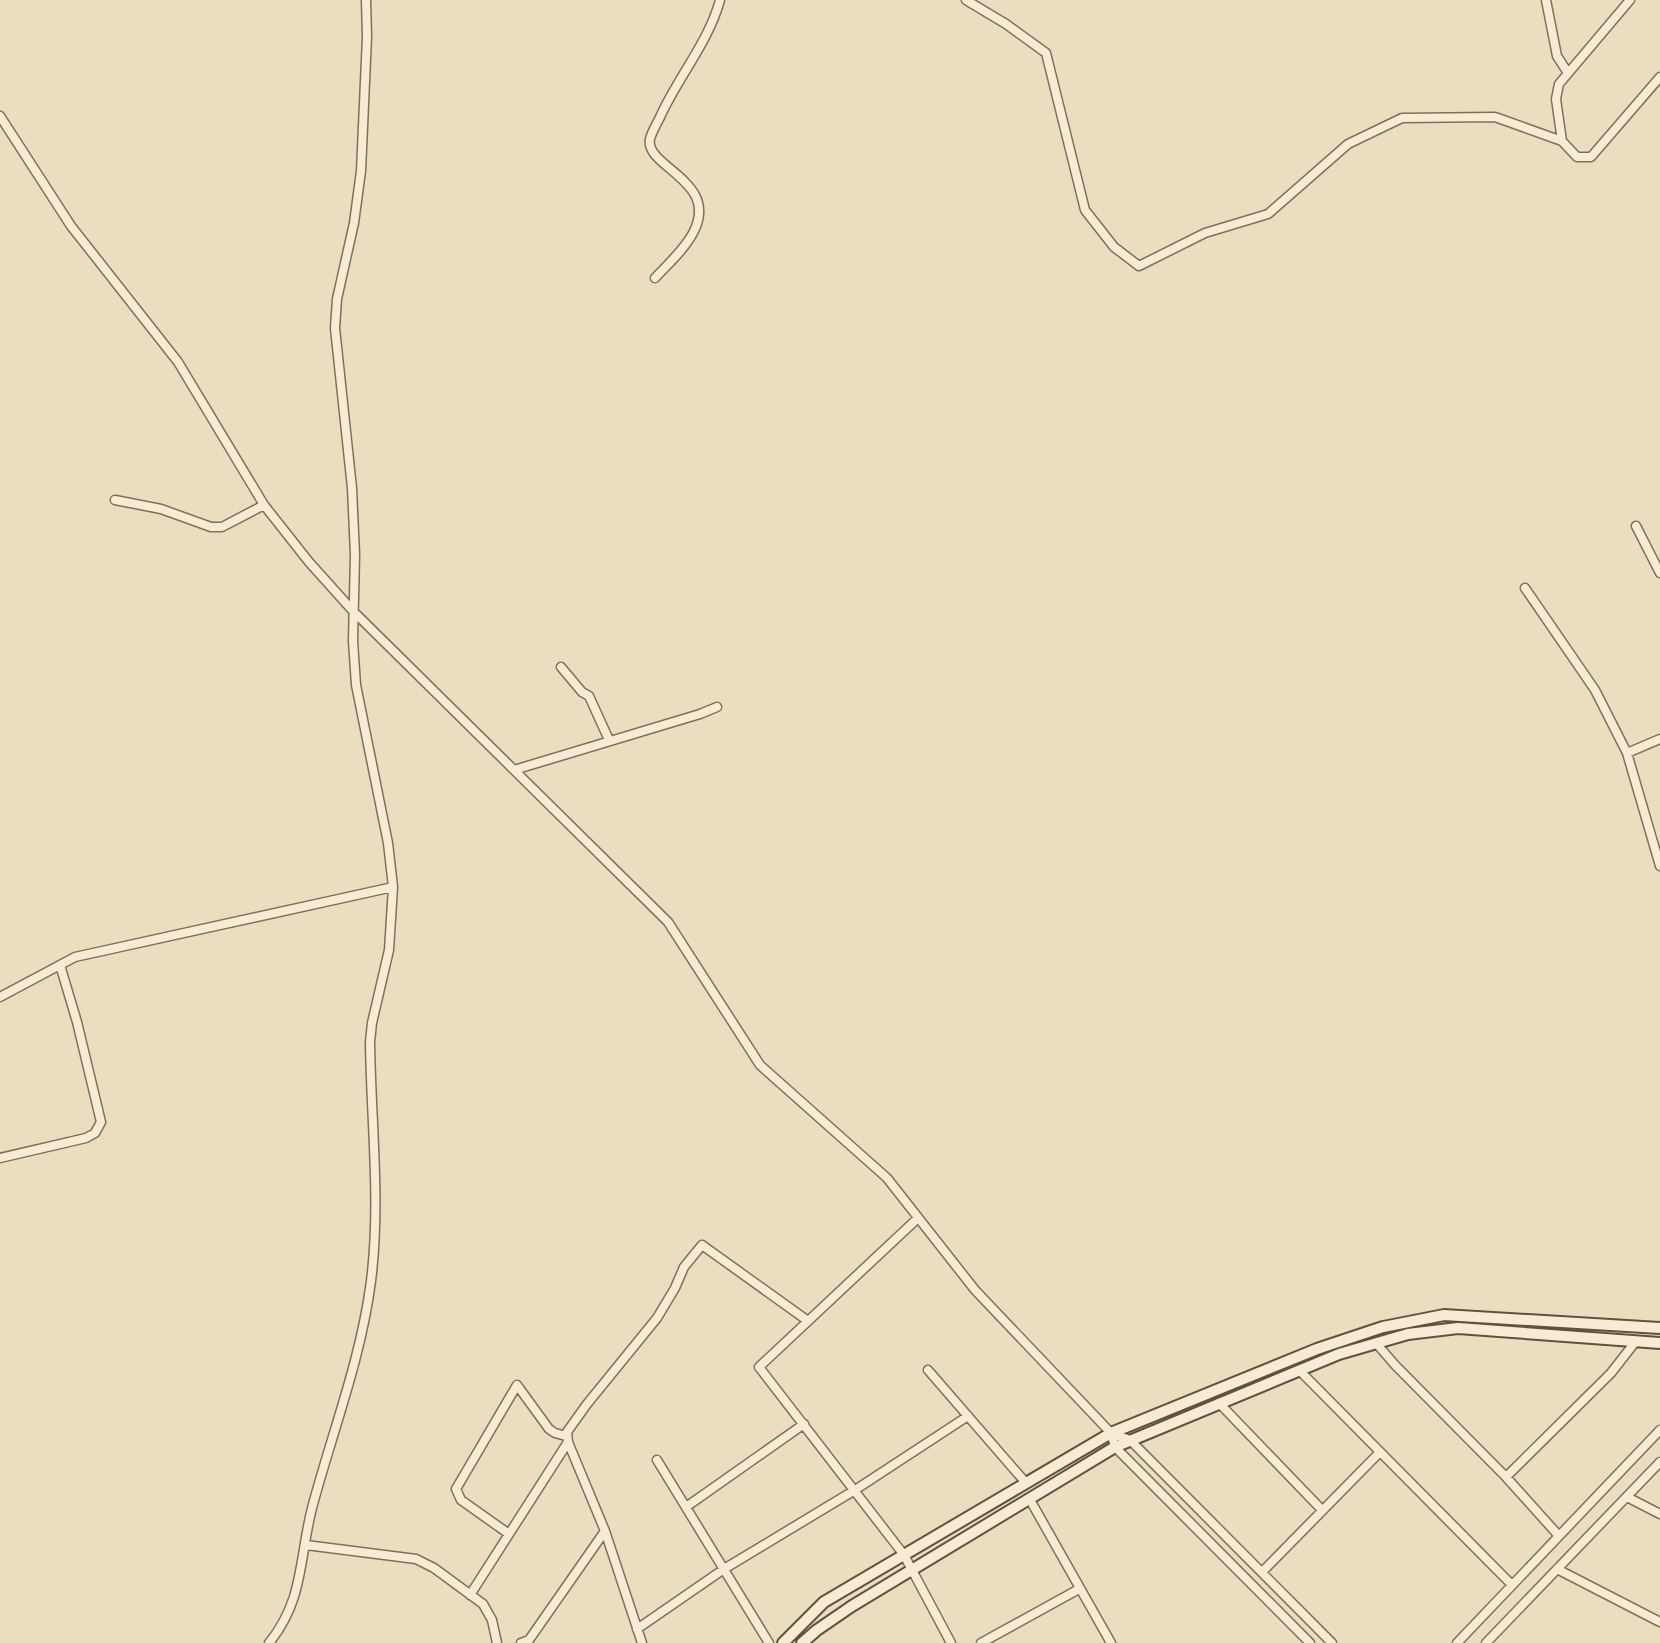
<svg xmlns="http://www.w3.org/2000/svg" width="1660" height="1643" font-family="Lora,serif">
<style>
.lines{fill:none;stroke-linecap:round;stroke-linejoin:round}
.street-casing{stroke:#826f5a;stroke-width:11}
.secondary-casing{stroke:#64503d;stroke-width:14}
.street{stroke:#f6ebd4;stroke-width:8}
.secondary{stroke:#f6ebd4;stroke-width:10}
</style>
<rect width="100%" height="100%" fill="#eadec1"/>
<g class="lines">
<g class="street-casing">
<path id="street" d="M966 0 1006 24 1046 53 1085 210 1114 247 1139 266 1205 233 1268 214 1348 144 1402 118 1495 117 1562 141 1577 157H1591L1660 77
M1546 0 1557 56 1568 73
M0 116 71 226 178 362 264 505 309 562 353 611 668 922 760 1065 887 1178 975 1290 1111 1433 1130 1440 1332 1643
M1562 141 1556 99 1559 84 1630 0
M655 278C668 264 684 250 693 233 721 181 644 167 650 139 652 131 658 122 661 115 679 76 709 41 720 0
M115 500 161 509 211 527H222L264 505
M1636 526 1660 573
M1525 588 1595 690 1627 753 1660 866
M561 667 582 692 589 696 609 740
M1627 753 1660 739
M514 770 700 714 717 707
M0 997 75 957 393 887
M0 1158 86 1138 95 1133 101 1122 77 1022 60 965
M918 1218 759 1367 904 1555 951 1643
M1376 1343 1395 1365 1506 1477 1559 1536
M928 1370 1026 1483
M1299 1370 1512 1585
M1219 1403 1322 1510
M1111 1433 1115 1447 1310 1643
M657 1460 769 1643
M1506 1477 1611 1373 1636 1341
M1627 1497 1660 1514
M1029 1498 1111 1643
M686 1507 804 1424
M509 1534 461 1500 456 1489 517 1385 549 1429 555 1433 566 1436
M306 1545 416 1559 434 1568 483 1604 492 1620 497 1643
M1557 1569 1660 1622
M1262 1572 1380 1452
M470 1595 568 1442
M637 1629 724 1569 855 1490 968 1416
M269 1643C304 1600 299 1559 312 1508 332 1433 361 1359 371 1281 381 1202 371 1121 370 1042L372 1023 389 950 393 887 388 843 356 685 353 641 355 555 352 488 335 328 337 299 354 223 361 171 367 37 366 0
M521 1643 529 1640 605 1531
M642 1643 605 1531 568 1442 567 1432 587 1404 657 1318 675 1288 684 1267 702 1245 808 1321
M981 1643 1079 1589
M1457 1643 1660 1430
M1486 1643 1660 1462"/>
</g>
<g class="secondary-casing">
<path id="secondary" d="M783 1643 824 1602 1111 1433 1317 1349 1383 1327 1444 1315 1660 1328
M802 1643 817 1630 852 1606 1115 1447 1339 1354 1408 1334 1458 1328 1660 1343"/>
</g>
<use href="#street" class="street"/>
<use href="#secondary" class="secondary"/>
</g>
</svg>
